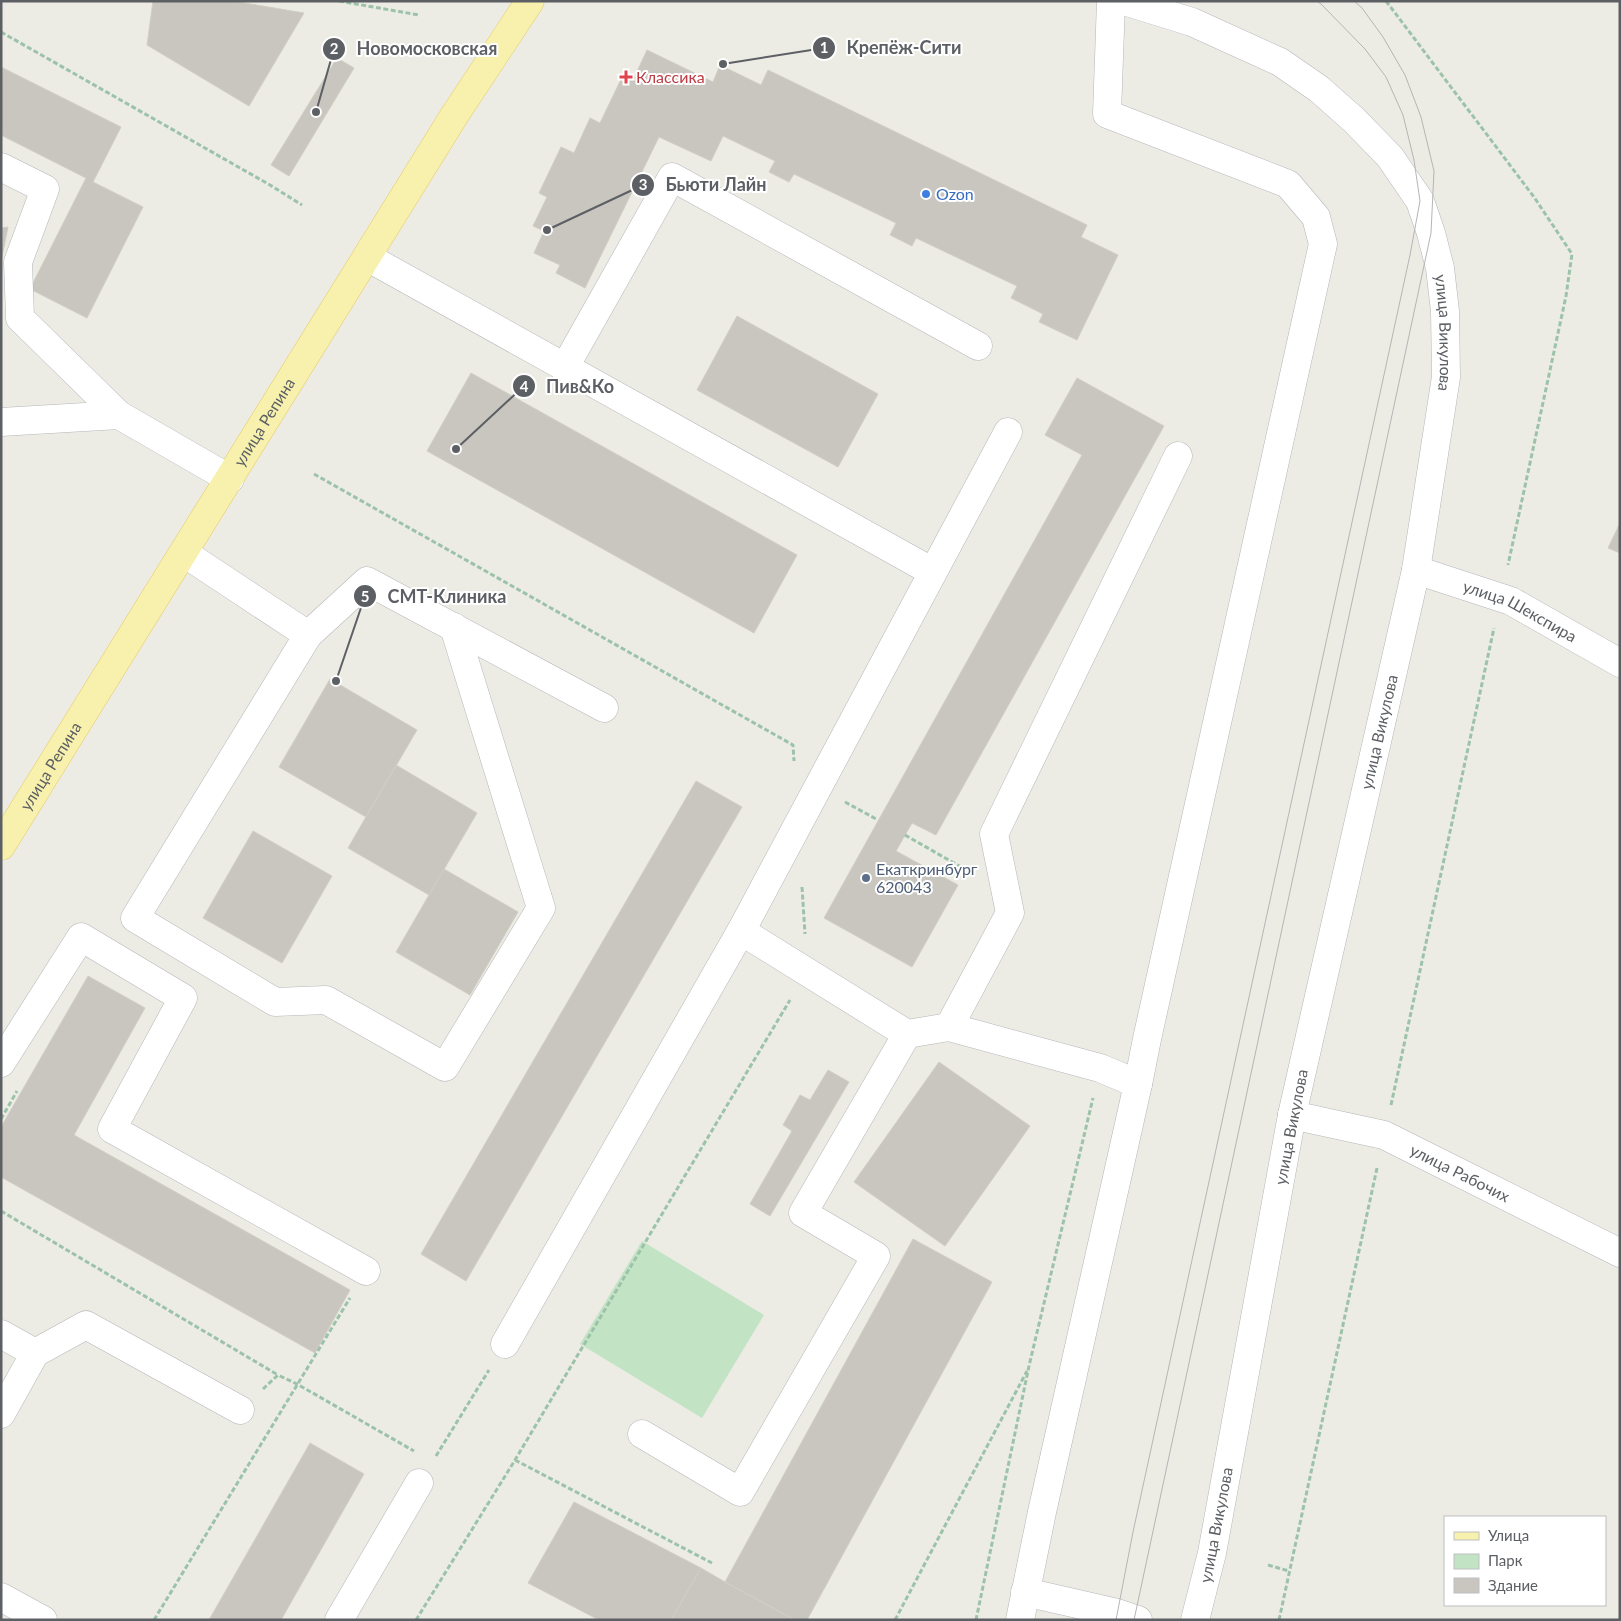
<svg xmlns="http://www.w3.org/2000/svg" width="1621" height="1621" font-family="Lato,sans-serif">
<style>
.green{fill:#c3e3c5}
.building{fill:#c9c6c0;stroke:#d1cec3}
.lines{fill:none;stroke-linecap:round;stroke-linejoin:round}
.minor-casing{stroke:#b4b6ba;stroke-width:29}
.major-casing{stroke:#e5cb65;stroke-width:29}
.path{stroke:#9cc3aa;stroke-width:3;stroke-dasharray:5 2.5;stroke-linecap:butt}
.minor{stroke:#fff;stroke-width:28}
.major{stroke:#f8f1ae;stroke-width:28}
.tram{stroke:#b4b5b5;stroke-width:1}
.health-dot{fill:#e0444e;stroke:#fff;stroke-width:2}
.shop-dot{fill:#3f7fe0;stroke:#fff;stroke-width:2}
.service-dot{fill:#5c6f8a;stroke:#fff;stroke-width:2}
.labels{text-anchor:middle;stroke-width:4;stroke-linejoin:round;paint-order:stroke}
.health-label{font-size:16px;fill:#be3a42;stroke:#fff;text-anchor:start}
.shop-label{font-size:16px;fill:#366cbe;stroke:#fff;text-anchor:start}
.street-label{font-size:16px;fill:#5c5f63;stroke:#fff}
.service-label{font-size:16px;fill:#4e5e75;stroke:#fff;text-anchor:start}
.leader{fill:none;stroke:#5c5f63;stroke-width:2}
.callout-dot{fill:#5c5f63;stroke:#fff;stroke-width:2}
.mark-label{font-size:15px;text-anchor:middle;font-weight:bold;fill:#fff}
.callout-label{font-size:18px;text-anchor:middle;font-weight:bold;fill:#5c5f63;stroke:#fff;stroke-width:4;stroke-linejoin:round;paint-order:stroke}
</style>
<rect width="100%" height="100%" fill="#edece4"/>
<path class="green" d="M642 1241 764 1315 702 1418 580 1344Z"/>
<path class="building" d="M153 1H233L304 13 249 106 147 45Z
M647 50 713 82 720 65 761 85 768 70 1087 225 1081 237 1118 255 1077 340 1039 322 1043 314 1011 298 1017 286 916 238 912 246 890 235 896 223 794 174 789 182 769 172 775 161 723 136 711 161 659 137 585 288 556 273 560 265 534 253 544 231 533 226 547 197 539 193 561 147 574 153 590 118 600 123 624 73 634 78Z
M337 58 354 68 289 176 271 165Z
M1 67 121 127 93 182 143 207 87 318 30 289 86 178 1 135Z
M8 227 1 262V228Z
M737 316 878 394 838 467 697 390Z
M471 373 797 555 754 633 427 451Z
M1077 378 1164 426 936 835 912 823 896 851 958 885 912 967 824 918 1082 455 1045 435Z
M1620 523V553L1608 548Z
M330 679 417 730 366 817 279 767Z
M396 765 477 813 429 895 348 848Z
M696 781 742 807 466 1281 421 1254Z
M253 831 332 876 282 963 203 918Z
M444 869 518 912 470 995 396 952Z
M88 976 145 1008 74 1135 350 1290 315 1353 1 1177V1127Z
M939 1062 1030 1126 945 1246 854 1182Z
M828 1070 849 1082 770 1216 750 1204 792 1131 783 1125 800 1095 810 1100Z
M913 1239 992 1282 807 1620H795L725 1582Z
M310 1443 364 1474 281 1620H209Z
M574 1502 701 1568 671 1620H599L528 1583Z
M701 1568 725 1582 795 1620H671Z"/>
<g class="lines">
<g class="minor-casing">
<g id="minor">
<path id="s1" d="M1124 1 1192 22 1280 62 1319 89 1354 120 1390 157 1420 201 1431 233 1440 268 1445 311 1446 377 1416 570 1292 1115 1212 1553 1195 1620"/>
<path d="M1 167 45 189 18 262 20 318 119 415 230 479"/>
<path d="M367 257 933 572"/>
<path d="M565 367 672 177 978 346"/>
<path d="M1 422 119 415"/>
<path d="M184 553 308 635 367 581 604 708"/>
<path id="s2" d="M1416 570 1511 601 1620 663"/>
<path d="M308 635 135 918 275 1002 326 1000 445 1067 541 908 454 627"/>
<path d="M741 931 907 1034 949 1027 1100 1068 1138 1084"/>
<path d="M949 1027 1010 913 994 834 1178 456"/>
<path d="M1 1063 81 937 183 998 112 1129 366 1271"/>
<path id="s3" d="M1292 1115 1384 1135 1620 1253"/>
<path d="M1 1334 35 1353 1 1414"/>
<path d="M505 1344 741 931 1008 432"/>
<path d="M35 1353 86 1325 240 1410"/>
<path d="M642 1434 740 1492 876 1256 803 1213 907 1034"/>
<path d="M1025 1592 1117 1613 1138 1620"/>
<path d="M1 1597 43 1620"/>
<path d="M339 1620 419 1483"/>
<path d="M1020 1620 1042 1512 1138 1084 1147 1039 1323 244 1316 217 1288 184 1107 114 1111 1"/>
</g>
</g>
<g class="major-casing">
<g id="major">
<path id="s4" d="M1 846 454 116 530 1"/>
</g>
</g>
<path class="path" d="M339 1 419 15
M1386 1 1534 197 1572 254 1566 296 1508 565
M1 32 270 185 302 205
M314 474 793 745 794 761
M845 802 878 820
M905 835 968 871
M802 887 805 934
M1391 1105 1494 628
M1 1119 17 1091
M1 1211 278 1375
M263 1389 278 1375 297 1384 414 1451
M436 1456 489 1370
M515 1460 712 1563
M1268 1565 1289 1571
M154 1620 350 1298
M416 1620 515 1460 790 1000
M895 1620 1027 1371
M976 1620 1029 1366 1093 1098
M1279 1620 1377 1168"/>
<use href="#minor" class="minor"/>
<use href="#major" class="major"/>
<path class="tram" d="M1116 1620 1133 1532 1410 255 1420 201 1414 160 1403 115 1386 77 1365 49 1322 5 1317 1
M1134 1620 1431 233 1434 171 1421 117 1405 75 1383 37 1362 8 1354 1"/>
</g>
<path class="health-dot" d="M623.5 69.5h5v5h5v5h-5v5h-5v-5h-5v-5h5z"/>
<circle class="shop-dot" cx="926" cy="194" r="5"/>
<circle class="service-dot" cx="866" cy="878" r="5"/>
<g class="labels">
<g class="health-label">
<text x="636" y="83">Классика</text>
</g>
<g class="shop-label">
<text x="936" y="200">Ozon</text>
</g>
<g class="street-label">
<text dy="6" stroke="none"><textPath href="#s1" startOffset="502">улица Викулова</textPath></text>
<text dy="6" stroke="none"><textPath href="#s4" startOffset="499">улица Репина</textPath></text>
<text dy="6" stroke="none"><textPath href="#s2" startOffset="112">улица Шекспира</textPath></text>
<text transform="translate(1379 732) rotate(-77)" y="6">улица Викулова</text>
<text dy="6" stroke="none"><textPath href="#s4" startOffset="94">улица Репина</textPath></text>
<text transform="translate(1291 1127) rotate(-79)" y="6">улица Викулова</text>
<text dy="6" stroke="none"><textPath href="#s3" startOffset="179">улица Рабочих</textPath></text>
<text transform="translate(1216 1525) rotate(-79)" y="6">улица Викулова</text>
</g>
<g class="service-label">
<text x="876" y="875">Екаткринбург<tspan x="876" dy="18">620043</tspan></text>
</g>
</g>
<path class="leader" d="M723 64L824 48M316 112L334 49M547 230L643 185M456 449L524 386M336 681L365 596"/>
<g class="callout-dot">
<circle cx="723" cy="64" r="5"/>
<circle cx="316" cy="112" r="5"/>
<circle cx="547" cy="230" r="5"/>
<circle cx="456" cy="449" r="5"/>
<circle cx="336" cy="681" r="5"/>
<circle cx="824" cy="48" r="12"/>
<circle cx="334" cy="49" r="12"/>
<circle cx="643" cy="185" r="12"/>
<circle cx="524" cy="386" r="12"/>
<circle cx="365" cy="596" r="12"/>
</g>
<g class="mark-label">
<text x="824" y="53">1</text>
<text x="334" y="54">2</text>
<text x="643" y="190">3</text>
<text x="524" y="392">4</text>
<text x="365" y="602">5</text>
</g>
<g class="callout-label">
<text x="904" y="54">Крепёж-Сити</text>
<text x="427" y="55">Новомосковская</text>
<text x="716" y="191">Бьюти Лайн</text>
<text x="580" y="393">Пив&amp;Ко</text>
<text x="447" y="603">СМТ-Клиника</text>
</g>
<rect width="1621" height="1621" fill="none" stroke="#5c5f63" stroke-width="5"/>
<rect x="1444" y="1516" width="162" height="90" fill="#ffffff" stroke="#bebfc1"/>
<rect x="1454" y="1532" width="25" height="8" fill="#f8f1ae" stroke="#bebfc1"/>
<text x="1488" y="1541" font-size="15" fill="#5c5f63">Улица</text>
<rect x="1454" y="1554" width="25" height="15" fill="#c3e3c5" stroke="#bebfc1"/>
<text x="1488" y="1566" font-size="15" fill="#5c5f63">Парк</text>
<rect x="1454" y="1578" width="25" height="15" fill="#c9c6c0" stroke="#bebfc1"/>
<text x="1488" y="1591" font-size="15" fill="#5c5f63">Здание</text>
</svg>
